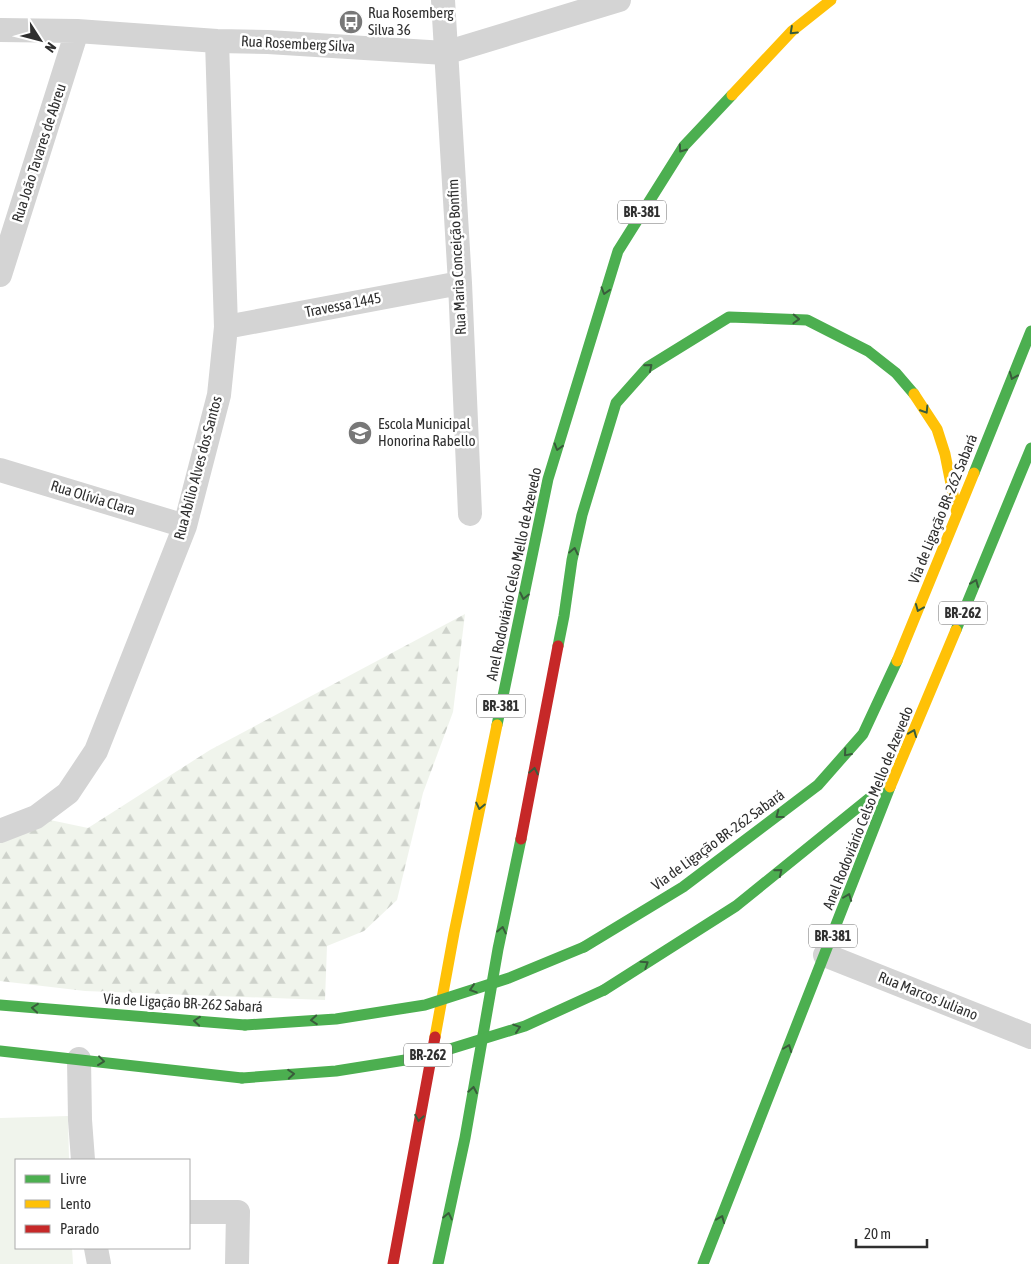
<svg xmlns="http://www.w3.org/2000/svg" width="1031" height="1264" font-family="'Asap Condensed',sans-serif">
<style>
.grass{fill:#f0f4ec}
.forest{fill:url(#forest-firs)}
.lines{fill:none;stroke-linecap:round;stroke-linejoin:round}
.street{stroke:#d4d4d4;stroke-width:24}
.fast{stroke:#4caf50;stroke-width:11}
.slow{stroke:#ffc107;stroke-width:11}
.jam{stroke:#c62828;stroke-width:11}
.fast-bridge{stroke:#4caf50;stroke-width:11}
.oneway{stroke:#395c3b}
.labels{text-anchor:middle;stroke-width:5;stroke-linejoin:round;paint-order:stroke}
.shield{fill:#fff;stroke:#6d6d6d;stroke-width:1}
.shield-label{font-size:14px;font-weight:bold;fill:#2f2f2f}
.poi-label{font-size:15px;fill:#2f2f2f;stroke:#fff;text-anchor:start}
.street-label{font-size:15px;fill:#2f2f2f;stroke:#fff}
</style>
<defs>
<pattern id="forest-firs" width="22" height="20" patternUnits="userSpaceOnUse" patternTransform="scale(1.25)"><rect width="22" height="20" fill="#f0f4ec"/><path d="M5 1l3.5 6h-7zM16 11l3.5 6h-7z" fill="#ced2cb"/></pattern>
</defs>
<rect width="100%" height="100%" fill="#fff"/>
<path class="grass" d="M68 1116 69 1160H16V1248H72L73 1264H0V1118Z"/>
<path class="forest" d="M465 614 453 712 423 793 397 900 364 931 327 946 325 1000 85 991 0 981V841L50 820 88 828 210 750Z"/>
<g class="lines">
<path class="street" d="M443 0 460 283 470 514
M0 30 77 31 217 41 268 42 445 53 619 0
M0 275 77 31
M226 327 460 283
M0 470 185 526
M0 831 36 817 68 793 96 751 185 526 219 395 226 327 217 41
M825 955 1031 1037
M79 1059 80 1120 83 1160
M189 1212H238L237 1264
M96 1248 99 1264"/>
<path class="fast" d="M974 473 1031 331
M956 630 1031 448
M558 646 564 616 572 560 582 515 616 403 648 367 729 317 807 320 868 351 896 373 914 394
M497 725 548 479 618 251 684 146 732 95
M584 947 683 887 818 785 863 734 897 661
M604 990 736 906 893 779
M0 1005 245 1025
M0 1051 242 1078
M438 1264 465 1138 498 949 521 839
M703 1264 890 787"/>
<path class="slow" d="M732 95 792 31 831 0
M914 394 937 429 945 454 957 514
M897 661 974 473
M890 787 956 630
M435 1037 454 933 497 725"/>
<path class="jam" d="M521 839 558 646
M393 1264 435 1037"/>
<path class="fast-bridge" d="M245 1025 336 1019 425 1005 509 978 584 947
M242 1078 336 1071 424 1057 525 1026 604 990"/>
</g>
<defs><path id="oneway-chevron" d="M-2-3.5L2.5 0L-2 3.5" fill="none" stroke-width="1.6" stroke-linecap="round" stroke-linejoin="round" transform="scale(1.25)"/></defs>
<g class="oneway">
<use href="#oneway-chevron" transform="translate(793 31) rotate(137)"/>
<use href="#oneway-chevron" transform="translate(682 149) rotate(125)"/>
<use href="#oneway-chevron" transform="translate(605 291) rotate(107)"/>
<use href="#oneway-chevron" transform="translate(796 319) rotate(2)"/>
<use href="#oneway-chevron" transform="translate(649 367) rotate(-40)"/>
<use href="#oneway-chevron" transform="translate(1013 376) rotate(112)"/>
<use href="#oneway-chevron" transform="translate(925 410) rotate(58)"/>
<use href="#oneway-chevron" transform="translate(558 447) rotate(107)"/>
<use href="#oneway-chevron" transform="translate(574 551) rotate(-78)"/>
<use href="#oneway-chevron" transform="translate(975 583) rotate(-68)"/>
<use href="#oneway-chevron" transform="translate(524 596) rotate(102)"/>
<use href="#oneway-chevron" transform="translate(919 608) rotate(112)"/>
<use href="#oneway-chevron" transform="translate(913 733) rotate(-68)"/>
<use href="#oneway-chevron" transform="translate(847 753) rotate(131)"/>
<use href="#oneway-chevron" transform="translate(534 771) rotate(-79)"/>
<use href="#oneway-chevron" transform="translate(480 806) rotate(102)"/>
<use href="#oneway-chevron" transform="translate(779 815) rotate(143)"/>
<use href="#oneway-chevron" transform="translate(779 872) rotate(-39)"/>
<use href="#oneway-chevron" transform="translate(848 897) rotate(-69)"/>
<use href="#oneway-chevron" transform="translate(502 930) rotate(-78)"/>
<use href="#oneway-chevron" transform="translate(645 964) rotate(-33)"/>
<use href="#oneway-chevron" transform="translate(473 989) rotate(162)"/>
<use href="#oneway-chevron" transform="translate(35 1008) rotate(-175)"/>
<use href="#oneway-chevron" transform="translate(314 1020) rotate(176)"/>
<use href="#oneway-chevron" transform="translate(197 1021) rotate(-175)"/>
<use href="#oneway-chevron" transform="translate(517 1028) rotate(-18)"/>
<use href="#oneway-chevron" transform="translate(788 1048) rotate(-69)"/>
<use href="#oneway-chevron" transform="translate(101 1061) rotate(7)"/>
<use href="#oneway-chevron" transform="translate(291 1074) rotate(-4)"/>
<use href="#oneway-chevron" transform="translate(473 1090) rotate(-80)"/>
<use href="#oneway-chevron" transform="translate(419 1118) rotate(100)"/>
<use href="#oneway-chevron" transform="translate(448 1216) rotate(-78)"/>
<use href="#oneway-chevron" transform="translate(721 1219) rotate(-68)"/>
</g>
<defs>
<g id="bus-disc" transform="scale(1.25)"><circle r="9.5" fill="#787878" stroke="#fff"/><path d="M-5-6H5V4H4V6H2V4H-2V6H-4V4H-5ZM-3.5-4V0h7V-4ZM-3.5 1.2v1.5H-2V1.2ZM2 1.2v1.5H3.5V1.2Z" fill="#fff"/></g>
<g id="school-disc" transform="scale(1.25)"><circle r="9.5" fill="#787878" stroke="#fff"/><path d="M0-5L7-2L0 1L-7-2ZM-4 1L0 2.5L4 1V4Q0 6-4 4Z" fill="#fff"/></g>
</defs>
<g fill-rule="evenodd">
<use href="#bus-disc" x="351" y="22"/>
<use href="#school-disc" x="360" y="433"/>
</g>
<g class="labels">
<g class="shield">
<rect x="618" y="200.5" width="48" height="23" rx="4"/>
<rect x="939" y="601.5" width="48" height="23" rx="4"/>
<rect x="477" y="694.5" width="48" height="23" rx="4"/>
<rect x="809" y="924.5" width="48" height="23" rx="4"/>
<rect x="404" y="1043.5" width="48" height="23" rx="4"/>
</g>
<g class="shield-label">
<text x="642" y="217">BR-381</text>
<text x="963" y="618">BR-262</text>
<text x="501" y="711">BR-381</text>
<text x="833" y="941">BR-381</text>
<text x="428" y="1060">BR-262</text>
</g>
<g class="poi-label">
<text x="368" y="18">Rua Rosemberg<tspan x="368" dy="17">Silva 36</tspan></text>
<text x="378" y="429">Escola Municipal<tspan x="378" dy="17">Honorina Rabello</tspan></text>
</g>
<g class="street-label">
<text transform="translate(298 44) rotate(3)" y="5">Rua Rosemberg Silva</text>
<text transform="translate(39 153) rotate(-72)" y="5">Rua João Tavares de Abreu</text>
<text transform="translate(457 257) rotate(-93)" y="5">Rua Maria Conceição Bonfim</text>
<text transform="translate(343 305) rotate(-11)" y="5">Travessa 1445</text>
<text transform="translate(198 468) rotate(-75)" y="5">Rua Abílio Alves dos Santos</text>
<text transform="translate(93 498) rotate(17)" y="5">Rua Olívia Clara</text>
<text transform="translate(943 509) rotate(-68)" y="5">Via de Ligação BR-262 Sabará</text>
<text transform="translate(514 574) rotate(-78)" y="5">Anel Rodoviário Celso Mello de Azevedo</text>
<text transform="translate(868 808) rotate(-68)" y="5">Anel Rodoviário Celso Mello de Azevedo</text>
<text transform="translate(718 840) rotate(-36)" y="5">Via de Ligação BR-262 Sabará</text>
<text transform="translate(928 996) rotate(22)" y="5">Rua Marcos Juliano</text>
<text transform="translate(183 1003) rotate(3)" y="5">Via de Ligação BR-262 Sabará</text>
</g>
</g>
<rect x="15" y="1159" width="175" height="90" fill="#ffffff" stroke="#acacac"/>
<rect x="25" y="1175" width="25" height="8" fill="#4caf50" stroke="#acacac"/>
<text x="60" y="1184" font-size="15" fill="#2f2f2f">Livre</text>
<rect x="25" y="1200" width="25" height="8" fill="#ffc107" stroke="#acacac"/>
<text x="60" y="1209" font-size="15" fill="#2f2f2f">Lento</text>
<rect x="25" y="1225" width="25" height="8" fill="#c62828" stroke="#acacac"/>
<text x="60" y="1234" font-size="15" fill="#2f2f2f">Parado</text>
<g transform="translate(40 40) rotate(126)" stroke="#ffffff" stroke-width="4" paint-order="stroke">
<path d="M0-4L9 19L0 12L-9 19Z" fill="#2f2f2f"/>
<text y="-8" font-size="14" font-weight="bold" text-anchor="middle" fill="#2f2f2f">N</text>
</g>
<path d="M856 1239v8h71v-8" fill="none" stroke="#2f2f2f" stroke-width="2.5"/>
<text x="864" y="1239" font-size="15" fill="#2f2f2f" stroke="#ffffff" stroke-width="4" paint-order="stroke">20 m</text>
</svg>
